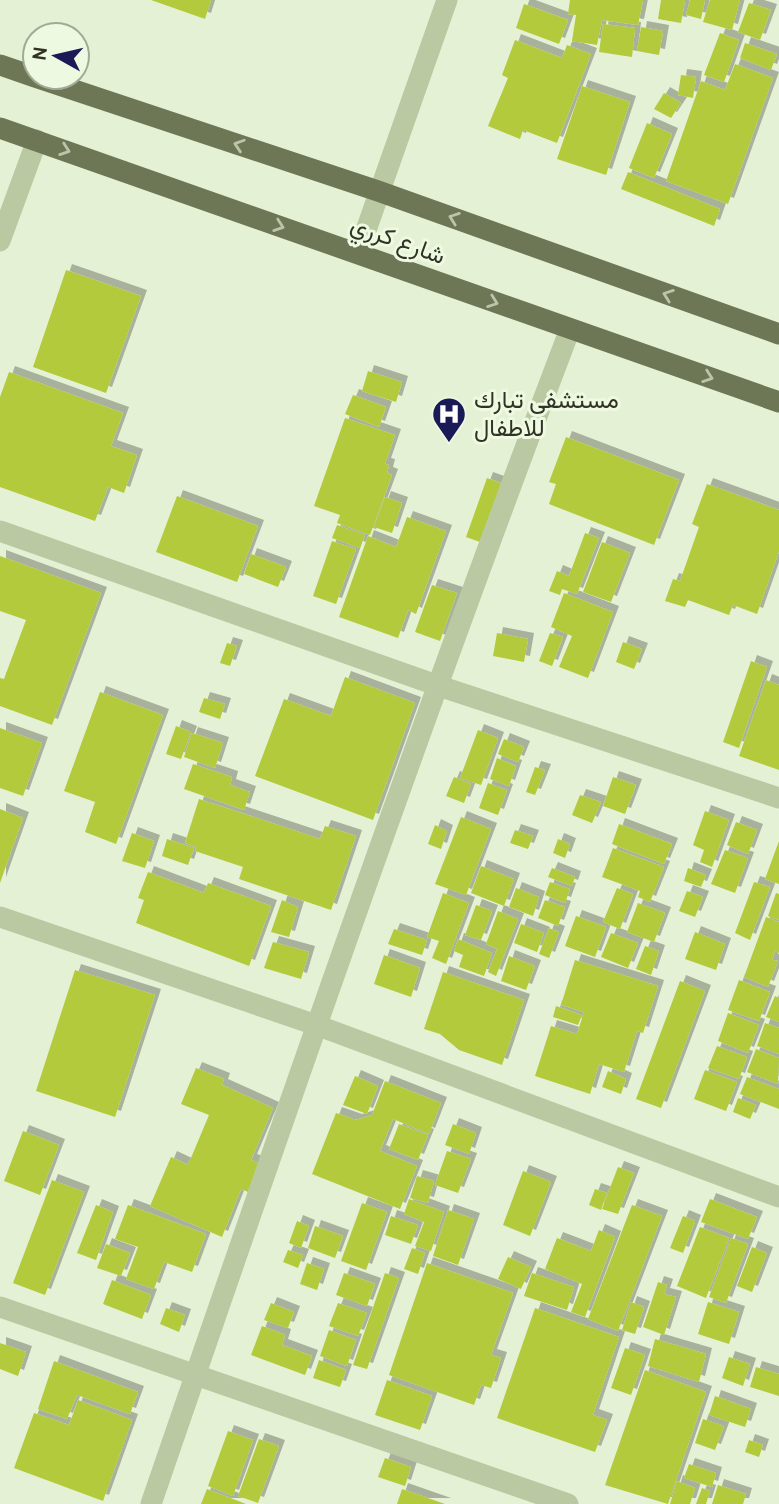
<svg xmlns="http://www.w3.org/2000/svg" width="779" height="1504" font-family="Overpass,Vazirmatn,sans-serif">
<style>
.building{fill:#b2ca3a;filter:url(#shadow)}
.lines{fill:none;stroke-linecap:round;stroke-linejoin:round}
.minor{stroke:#bac9a1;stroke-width:21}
.major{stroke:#6d7655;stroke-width:21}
.oneway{stroke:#bac5a9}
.labels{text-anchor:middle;stroke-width:6;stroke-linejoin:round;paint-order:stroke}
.street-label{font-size:24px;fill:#303324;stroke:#eef9e1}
.poi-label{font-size:24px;fill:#303324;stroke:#eef9e1;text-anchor:start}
</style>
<defs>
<filter id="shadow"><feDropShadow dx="6" dy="-6" stdDeviation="0" flood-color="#0004"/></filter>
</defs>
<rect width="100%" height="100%" fill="#e5f1d5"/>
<path class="building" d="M151 0H211L205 19Z
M570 0H643L638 25 602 20 597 45 572 41 576 15 568 14Z
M661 0H685L681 23 658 19Z
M690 0H705L701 19 686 15Z
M710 0H740L732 30 703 22Z
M749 3 771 10 760 40 738 32Z
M524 4 568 20 559 44 516 28Z
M603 24 635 28 632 57 599 52Z
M641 27 663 31 659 55 637 51Z
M720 33 739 40 724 82 704 75Z
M515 40 562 58 567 45 591 54 557 143 523 130 520 139 488 126 508 78 502 75Z
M745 43 777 54 771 70 740 58Z
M735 64 773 78 728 204 666 181 701 81 725 90Z
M681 75 696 77 693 98 678 95Z
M582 86 630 102 606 175 557 159Z
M664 93 681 103 671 118 654 109Z
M647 123 672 134 654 178 629 168Z
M628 172 720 209 714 226 621 189Z
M66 270 141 296 106 393 33 367Z
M368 371 402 382 396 402 362 391Z
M9 372 123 413 111 446 137 455 124 493 108 487 95 521 0 487V397Z
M353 395 386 407 379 427 345 414Z
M345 418 395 435 385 464 389 465 387 473 392 475 370 535 337 523 340 515 314 506Z
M566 437 679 480 654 545 549 504 556 484 549 482Z
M487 478 501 483 480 542 466 537Z
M707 484 779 510V551L757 614 733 605 729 615 688 600 685 607 665 601 673 579 680 581 699 527 692 524Z
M177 496 258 526 237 582 156 552Z
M385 497 402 503 392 533 374 527Z
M407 517 446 531 416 614 408 610 398 638 339 617 368 536 396 547Z
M337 525 365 535 360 548 332 538Z
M585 533 599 538 577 594 562 589 560 595 549 591 557 571 569 576Z
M332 541 356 549 336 604 313 596Z
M602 542 630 553 611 602 583 592Z
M251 554 286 567 278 587 244 574Z
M0 556 101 593 52 725 0 706V678L4 679 26 620 0 611Z
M432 585 457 593 440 641 415 632Z
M564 593 613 612 588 678 559 667 572 636 551 627Z
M497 633 528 639 524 662 493 656Z
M550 633 563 637 552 666 539 661Z
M623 642 642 649 634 669 616 662Z
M227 643 237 646 230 666 220 663Z
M751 661 767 667 739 748 723 742Z
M345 677 415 703 373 820 255 776 284 699 331 716Z
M766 680 779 685V770L739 756Z
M100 692 163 715 116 844 85 832 95 802 64 791Z
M204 698 225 704 220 719 199 712Z
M176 726 191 732 181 759 166 754Z
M0 728 42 743 23 796 0 788Z
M478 730 498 738 481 785 460 778Z
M192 733 223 743 215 768 184 757Z
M504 739 524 747 518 762 498 754Z
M497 758 516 766 509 786 490 779Z
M193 764 232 777 230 785 250 792 244 810 184 789Z
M535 767 545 770 535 795 526 792Z
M454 777 471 784 464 803 446 796Z
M613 777 636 785 625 814 603 806Z
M488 783 507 790 498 815 479 808Z
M580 795 601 802 592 823 572 815Z
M199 799 320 839 325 826 356 836 331 910 239 879 243 867 195 851 196 847 185 843Z
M0 809 23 818 0 883Z
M705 811 729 820 712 867 700 862 704 850 693 845Z
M461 817 491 829 466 895 435 884Z
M736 822 757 830 748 854 727 845Z
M619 824 672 844 664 864 612 844Z
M435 825 447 831 441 849 428 844Z
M515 830 533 836 528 849 510 843Z
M132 833 154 841 145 868 122 861Z
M167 839 194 848 188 865 162 856Z
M558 839 570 844 565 858 553 853Z
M779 841V884L765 879Z
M613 848 664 867 650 902 638 897 640 891 602 877Z
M725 850 748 858 735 893 711 884Z
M481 866 514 879 504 906 471 893Z
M552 868 575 877 572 886 548 877Z
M688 868 706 875 701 887 684 881Z
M148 872 204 893 208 883 271 906 249 966 136 923 144 900 138 898Z
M550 882 570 889 565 903 545 895Z
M754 882 770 887 750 940 735 933Z
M516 888 539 897 533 916 509 907Z
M617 888 633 894 620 929 603 922Z
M687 891 703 897 695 917 679 911Z
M443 893 469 903 446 964 432 958 439 941 427 937Z
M776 893 779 894V920L768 916Z
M282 900 298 907 289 937 271 932Z
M545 900 565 907 558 926 538 918Z
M638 903 665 913 654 942 627 932Z
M476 905 492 911 481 940 465 935Z
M498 911 518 919 496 976 488 972 497 949 486 944Z
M576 916 606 927 595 957 565 946Z
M766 917 779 922V953L775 951 772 960 778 961 768 987 744 977Z
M521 924 544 933 537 952 514 943Z
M549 928 559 932 549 958 539 954Z
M394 929 427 940 422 955 388 944Z
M695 932 725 944 716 970 685 959Z
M611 933 638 943 628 968 601 957Z
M458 939 492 953 484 976 459 967 463 955 454 951Z
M273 942 309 952 301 979 264 968Z
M645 946 659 951 651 975 636 969Z
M384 955 420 968 411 997 374 984Z
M509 956 535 966 526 990 501 981Z
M575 960 658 986 643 1033 637 1031 624 1072 599 1064 590 1094 535 1076 551 1026 577 1034 584 1012 561 1005Z
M75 970 155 995 115 1117 36 1091Z
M443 972 524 1000 502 1065 459 1050 440 1034 424 1029Z
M739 980 770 992 759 1021 728 1010Z
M680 981 705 991 661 1108 636 1099Z
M775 996 779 998V1022L766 1017Z
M556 1006 582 1015 578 1025 553 1017Z
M728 1013 759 1025 748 1053 718 1041Z
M765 1023 779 1028V1054L757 1046Z
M717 1046 747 1057 739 1079 708 1068Z
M756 1049 779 1058 778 1084 747 1072Z
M196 1068 224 1079 222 1085 273 1108 251 1160 260 1163 248 1192 241 1189 222 1237 150 1206 171 1157 188 1165 209 1115 181 1104Z
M705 1070 737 1082 726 1111 694 1099Z
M608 1071 626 1079 621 1094 602 1087Z
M355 1076 378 1086 367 1114 343 1105Z
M747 1077 779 1089V1109L740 1094Z
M385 1081 441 1103 429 1134 393 1119 380 1151 417 1166 400 1209 312 1174 336 1113 356 1120 372 1115Z
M738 1098 756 1105 750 1119 733 1112Z
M399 1124 428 1135 418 1160 389 1149Z
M453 1124 476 1133 469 1154 445 1145Z
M23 1131 59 1145 40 1195 4 1181Z
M447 1151 471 1159 458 1193 435 1185Z
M618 1167 634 1173 618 1214 602 1209Z
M523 1171 551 1182 530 1236 503 1225Z
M417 1176 434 1181 428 1203 410 1198Z
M52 1180 84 1192 45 1295 13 1283Z
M595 1189 607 1193 601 1210 589 1205Z
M409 1199 444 1212 431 1251 415 1246 424 1222 404 1214Z
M710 1199 757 1217 748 1239 701 1222Z
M362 1203 387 1212 366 1270 341 1261Z
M96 1205 113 1212 96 1260 77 1253Z
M128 1205 206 1234 192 1272 164 1262 154 1289 126 1279 138 1247 115 1239Z
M632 1205 662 1216 618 1331 588 1319Z
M448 1210 474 1219 458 1265 433 1256Z
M391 1216 418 1225 411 1244 385 1235Z
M683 1216 695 1221 683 1253 670 1248Z
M297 1221 309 1226 301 1248 289 1243Z
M315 1226 343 1236 335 1258 308 1248Z
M700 1227 729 1238 706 1298 677 1286Z
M599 1230 615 1237 585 1317 571 1312 582 1284 545 1269 557 1238 591 1251Z
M731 1238 748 1244 726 1303 709 1297Z
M106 1244 130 1253 121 1276 97 1268Z
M752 1247 767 1253 752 1292 737 1286Z
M412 1248 425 1253 418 1274 404 1269Z
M288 1250 303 1255 298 1268 283 1262Z
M508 1257 531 1267 521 1289 498 1279Z
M307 1263 324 1269 317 1290 300 1284Z
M427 1263 513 1293 491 1355 501 1358 491 1388 481 1385 474 1405 389 1375Z
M344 1273 375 1284 367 1306 336 1295Z
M385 1273 399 1278 367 1369 353 1365Z
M532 1273 574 1287 567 1310 524 1296Z
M112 1280 151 1295 142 1319 103 1304Z
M658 1282 667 1285 664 1294 676 1297 664 1335 643 1327Z
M631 1302 644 1307 635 1334 622 1330Z
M708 1302 739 1312 729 1344 698 1334Z
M271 1303 294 1312 288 1328 264 1320Z
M338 1303 367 1313 358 1336 329 1326Z
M166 1308 185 1315 179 1332 160 1324Z
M535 1308 619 1337 593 1415 607 1420 595 1452 497 1418Z
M262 1326 285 1335 282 1345 312 1356 305 1375 251 1355Z
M329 1330 356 1340 347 1366 320 1356Z
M655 1339 706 1354 699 1382 648 1366Z
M0 1343 26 1352 18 1376 0 1369Z
M625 1348 645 1355 631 1395 611 1388Z
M729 1357 750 1364 743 1386 722 1378Z
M319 1360 346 1370 340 1387 313 1378Z
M54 1361 138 1392 130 1414 77 1395 67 1419 38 1409Z
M756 1367 779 1374V1396L750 1387Z
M645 1370 706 1392 668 1504 605 1485Z
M387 1380 432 1396 420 1430 375 1415Z
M715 1396 751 1409 745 1427 709 1415Z
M78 1400 132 1420 103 1501 14 1468 34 1413 69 1425Z
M703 1419 724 1426 715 1450 695 1443Z
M228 1431 253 1440 233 1496 208 1486Z
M259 1439 279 1446 258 1503 238 1496Z
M749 1440 763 1445 759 1457 745 1452Z
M385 1458 411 1467 405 1486 378 1477Z
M689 1464 716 1473 712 1487 684 1478Z
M677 1481 695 1488 690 1504H670Z
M718 1485 746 1494 743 1504H712Z
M702 1488 710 1491 706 1504H696Z
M207 1489 246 1504H201Z
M402 1489 445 1504H397Z"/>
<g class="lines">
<path class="minor" d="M0 241 37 140
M358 253 447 0
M0 531 439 686 779 798
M0 917 316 1025 779 1197
M0 1307 568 1504
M151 1504C286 1111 422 718 570 329"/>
<path class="major" d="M0 65 35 77
M35 77 378 191 779 334
M0 128 779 402"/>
</g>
<defs><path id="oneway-chevron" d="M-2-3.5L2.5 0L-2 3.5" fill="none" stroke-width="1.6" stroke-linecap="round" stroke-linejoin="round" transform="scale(1.75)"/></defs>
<g class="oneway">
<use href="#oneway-chevron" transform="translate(239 145) rotate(-162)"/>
<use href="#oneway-chevron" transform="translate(65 150) rotate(19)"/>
<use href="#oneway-chevron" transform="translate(454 218) rotate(-160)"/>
<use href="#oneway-chevron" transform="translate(279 226) rotate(19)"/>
<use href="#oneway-chevron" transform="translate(668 295) rotate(-160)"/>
<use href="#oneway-chevron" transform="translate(493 302) rotate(20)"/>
<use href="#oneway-chevron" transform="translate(708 377) rotate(19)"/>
</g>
<defs>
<g id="hospital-pin" transform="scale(1.75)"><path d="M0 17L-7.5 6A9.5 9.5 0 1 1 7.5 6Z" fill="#191a56" stroke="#eef9e1"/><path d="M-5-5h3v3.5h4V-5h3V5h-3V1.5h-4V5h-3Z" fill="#fff"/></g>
</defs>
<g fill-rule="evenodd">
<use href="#hospital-pin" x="449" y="414"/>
</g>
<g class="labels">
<g class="street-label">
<text transform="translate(398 240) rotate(20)" y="8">شارع كرري</text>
</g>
<g class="poi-label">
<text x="474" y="408">مستشفى تبارك<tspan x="474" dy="28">للاطفال</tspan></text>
</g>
</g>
<g transform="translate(56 56) rotate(278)"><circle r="33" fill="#eef9e1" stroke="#a2aa95" stroke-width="2"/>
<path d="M0-5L12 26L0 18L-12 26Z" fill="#191a56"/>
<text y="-10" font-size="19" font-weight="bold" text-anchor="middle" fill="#303324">N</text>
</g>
</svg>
